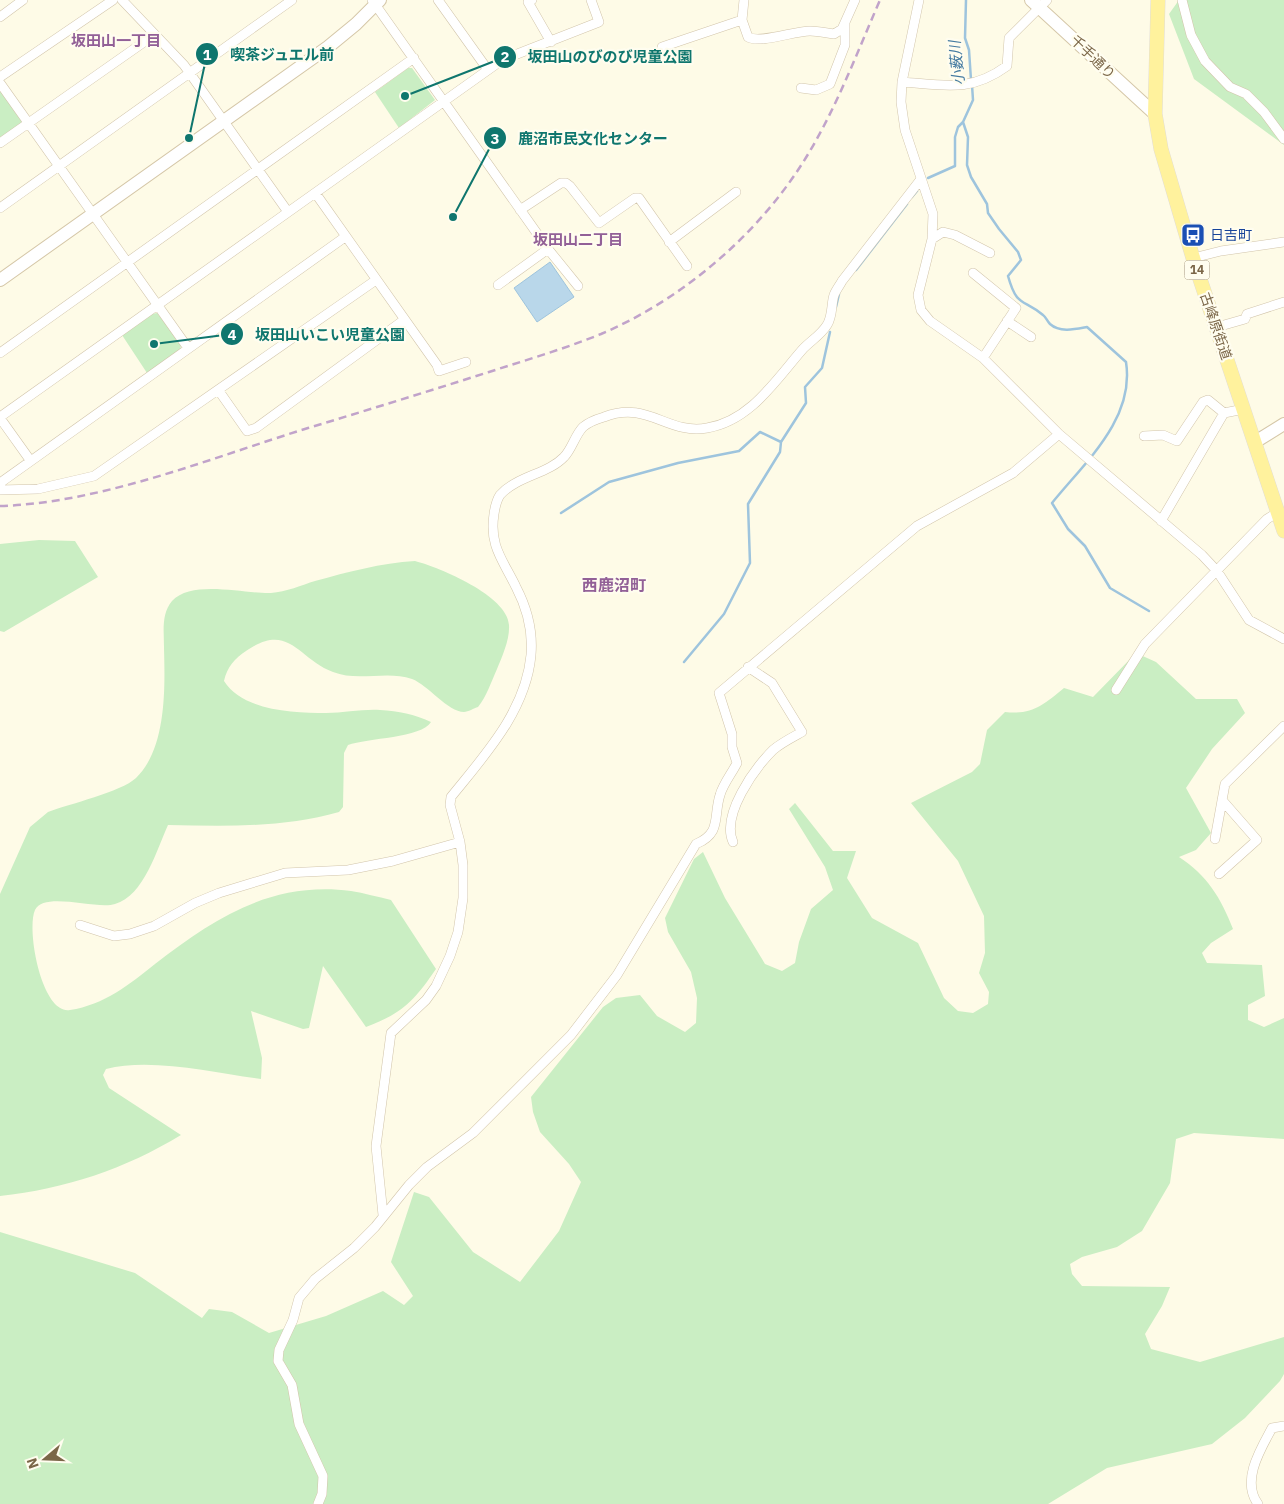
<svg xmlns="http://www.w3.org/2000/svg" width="1284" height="1504" font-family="'IBM Plex Sans','Noto Sans JP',sans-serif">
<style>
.green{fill:#caeec3}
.water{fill:#b9d7ea;stroke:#9ec4dd}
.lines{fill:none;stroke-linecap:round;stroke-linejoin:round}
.stream{stroke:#9ec4dd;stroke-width:2.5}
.street-casing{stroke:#d2c5ab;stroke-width:10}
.secondary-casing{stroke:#d5c7a8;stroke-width:14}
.primary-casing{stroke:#e2ddd7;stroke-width:15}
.street{stroke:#fff;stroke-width:9}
.secondary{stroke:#fff;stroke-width:12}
.primary{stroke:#fff29d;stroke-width:14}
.rail{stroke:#c1a3ca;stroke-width:2.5;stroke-dasharray:8 5;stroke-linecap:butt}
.labels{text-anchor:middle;stroke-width:4.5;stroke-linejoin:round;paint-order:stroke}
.shield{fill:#fffdef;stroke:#a3937a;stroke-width:1}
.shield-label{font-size:12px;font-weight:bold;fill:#7b6648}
.street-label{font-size:14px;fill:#7b6648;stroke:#fffdef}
.transit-label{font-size:14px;fill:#164399;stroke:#fffdef;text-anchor:start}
.neighbourhood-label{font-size:15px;font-weight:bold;fill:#926097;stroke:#fffdef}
.water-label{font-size:15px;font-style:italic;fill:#447aa0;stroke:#fffdef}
.quarter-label{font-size:16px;font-weight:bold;fill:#926097;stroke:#fffdef}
.leader{fill:none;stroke:#0f766e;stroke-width:2}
.callout-dot{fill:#0f766e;stroke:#fffdef;stroke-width:2}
.mark-label{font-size:15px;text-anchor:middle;font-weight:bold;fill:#fff}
.callout-label{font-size:15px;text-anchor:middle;font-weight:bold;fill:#0f766e;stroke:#fffdef;stroke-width:4.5;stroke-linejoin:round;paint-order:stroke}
</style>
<rect width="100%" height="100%" fill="#fefbe7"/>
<path class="green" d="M1179 0H1284V145L1194 79 1169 14Z
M408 68H412L435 100 399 128 375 92Z
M0 90 22 121 20 127 0 141Z
M157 313 180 342 181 350 147 373 122 335 152 314Z
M39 540 75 541 98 577 4 632 0 631V544Z
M415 561C439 567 508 596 509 625 510 639 502 657 497 669 491 682 487 696 478 707 474 708 468 712 464 712 448 712 428 685 412 679 387 670 358 682 333 672 298 659 289 621 246 651 235 658 227 667 224 681 243 711 294 713 326 713 344 713 362 709 380 710 399 711 414 714 431 722 422 738 367 738 348 745L344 753 343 807 339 812C283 828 226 826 168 825 157 849 144 896 115 904 97 910 44 891 35 910 26 930 42 1015 70 1010 104 1005 130 984 155 964 215 918 271 881 351 891 364 893 378 897 391 900L436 969C414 1001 403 1013 366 1027L323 966 309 1028 303 1029 251 1011 262 1058 261 1079C215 1073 151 1057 106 1069L103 1075 109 1088 181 1135C125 1169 65 1189 0 1196V894L30 827 48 812C69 804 121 792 136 778 167 748 165 687 164 648 164 632 161 614 172 601 192 579 245 594 271 593 286 592 302 585 315 581 348 572 381 563 415 561Z
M1136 653 1156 662 1196 699H1237L1245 713 1212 749 1186 788 1211 833 1196 850 1179 857C1207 875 1221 898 1233 929L1211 943 1202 953 1207 963 1262 965 1265 996 1248 1005V1020L1264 1027 1284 1018V1139L1194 1133 1176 1139 1170 1183 1142 1231 1117 1247 1082 1257 1070 1264 1072 1274 1082 1286 1170 1287 1162 1306 1145 1334 1151 1349 1200 1362 1284 1337V1374L1280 1381 1245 1418 1212 1444 1107 1468 1048 1504H0V1232L135 1273 202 1318 209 1309 232 1312 269 1333 326 1316 383 1291 404 1305 413 1296 391 1262 414 1192 429 1197 473 1252 520 1282 559 1231 581 1182 569 1164 540 1132 533 1112 531 1097 603 1007 616 998 640 995 657 1016 685 1032 696 1023 697 998 691 972 668 932 665 918 694 859 703 852 725 898 765 964 782 971 795 963 799 942 811 909 833 890 825 867 789 809 795 803 833 851H856L847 878 872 918 918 943 944 998 958 1011 973 1013 988 1004 989 992 979 973 985 953 984 916 958 861 911 803 972 772 980 764 987 730 1005 712C1033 715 1043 705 1064 688L1093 697Z"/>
<path class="water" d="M550 262 574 297 537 322 514 288Z"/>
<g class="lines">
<path class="stream" d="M966 0 965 38 969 50 971 80
M963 122 968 137 967 165 971 177 987 204 988 213 999 229 1018 252 1021 260 1008 276C1017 308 1023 298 1043 315 1046 317 1047 321 1050 324 1060 333 1076 329 1087 327L1126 362C1135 419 1085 462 1052 503L1068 529 1085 546 1110 588 1149 611
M928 178 955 166V137L958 127 963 122 973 100 972 85
M912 197 917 191
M856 270 907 204
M836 307 839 294
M561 513 609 482 678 463 739 451 760 432 781 442
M684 662 724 614 750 563 748 504 780 452 781 442 806 403 805 387 822 368 830 332"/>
<g class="street-casing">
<path id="street" d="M122 0 184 65 288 212
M372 0 548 249 578 286
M438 0 488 70
M532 0 528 2 551 42
M744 0 742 20 748 37C760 44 794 31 810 31 818 31 826 33 834 34L842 29 855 0
M919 0 902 82 901 102 905 130 933 214 932 239 918 295 921 310 930 321 983 358 1059 434 1202 555 1217 571 1249 620 1284 639
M1182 0 1191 35 1205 61 1230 87 1246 94 1264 112 1284 139
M0 17 23 0
M662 47 742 20
M0 77 113 0
M902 82C944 85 970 93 1007 66L1009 38 1047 0
M0 83 188 348
M801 88 816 90 830 84 845 45V23
M0 143 154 35
M316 194 437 365 439 371 466 362
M0 208 292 0
M520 210 561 183H566L570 186 599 223 635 198H639L687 266
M932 239 943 232 955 235 990 253
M669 242 736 192
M1193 258 1221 251 1284 242
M973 273 1016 308 983 358
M498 285 548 249
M1007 321 1031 337
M1217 327 1245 319 1247 314 1284 302
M0 353 414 58
M219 391 247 431 256 428 404 320
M0 417 502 60 599 22 591 0
M0 418 30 460
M1144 436 1163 435 1177 441 1203 402 1208 400 1224 413
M0 483 345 237
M0 490 38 489 94 476 376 280
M1161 521 1224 413 1244 409
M1116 690 1145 644 1267 519 1278 512
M1215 839 1225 784 1284 726
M733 842C721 815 754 769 773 750 781 743 793 737 802 732L772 683 748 667
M1219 874 1257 840 1222 800
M80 925 114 936 130 934 154 926 195 903 219 893 285 873 348 870 393 861 460 842
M383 1215 376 1146 391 1033 426 1000 436 986 450 956 458 932 463 898V865L460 842 450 805 451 797C484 756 526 711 531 655 533 632 527 608 516 587 503 560 489 546 494 514 495 507 496 501 500 495 517 476 548 474 564 457 572 449 575 435 583 427 589 422 597 419 604 417 648 400 667 435 707 428 750 421 775 381 802 350 809 342 821 335 827 325 833 316 831 304 834 295 836 290 840 285 842 281L921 179
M318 1504 322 1494 323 1476 299 1424 292 1385 278 1361 279 1350 293 1320 299 1298 315 1279 354 1248 375 1227 409 1185 427 1167 473 1133 571 1035 617 975 696 844C722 833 713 817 720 795 723 784 732 773 737 763L732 747V734L719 693 917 526 1013 473 1059 434
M1258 1504C1241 1481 1260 1450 1272 1428L1284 1426"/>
</g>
<g class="secondary-casing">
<path id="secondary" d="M1031 0 1155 114
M0 280 328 47 356 24 380 0
M1255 442 1284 424"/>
</g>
<g class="primary-casing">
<path id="primary" d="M1158 0 1155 114 1161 149 1193 258 1284 531"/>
</g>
<use href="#street" class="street"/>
<use href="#secondary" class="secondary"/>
<use href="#primary" class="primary"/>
<path class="rail" d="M0 506C101 503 211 458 308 428 368 410 429 391 489 372 526 360 564 349 601 334 674 303 742 248 789 183 829 128 853 62 880 0"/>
</g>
<defs>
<g id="bus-square" transform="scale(1.25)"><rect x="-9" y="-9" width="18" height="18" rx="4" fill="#1a4fb4" stroke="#fffdef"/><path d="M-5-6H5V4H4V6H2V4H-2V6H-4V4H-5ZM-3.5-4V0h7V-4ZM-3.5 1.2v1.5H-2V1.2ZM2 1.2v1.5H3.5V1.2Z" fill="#fff"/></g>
</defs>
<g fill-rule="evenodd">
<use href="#bus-square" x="1193" y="235"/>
</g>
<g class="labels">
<rect class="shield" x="1184.5" y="260.5" width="25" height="19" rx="4"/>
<g class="shield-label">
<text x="1197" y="274">14</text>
</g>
<g class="street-label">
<text transform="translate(1093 57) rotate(44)" y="5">千手通り</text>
<text transform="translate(1216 326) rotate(71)" y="5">古峰原街道</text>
</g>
<g class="transit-label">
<text x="1210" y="240">日吉町</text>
</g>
<g class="neighbourhood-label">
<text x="116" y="46">坂田山一丁目</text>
<text x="578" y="245">坂田山二丁目</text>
</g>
<g class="water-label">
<text transform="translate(957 63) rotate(-96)" y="5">小薮川</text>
</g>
<g class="quarter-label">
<text x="614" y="591">西鹿沼町</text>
</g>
</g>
<path class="leader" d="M189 138L207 54M405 96L505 57M453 217L495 138M154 344L232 334"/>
<g class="callout-dot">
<circle cx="189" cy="138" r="5"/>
<circle cx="405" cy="96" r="5"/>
<circle cx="453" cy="217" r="5"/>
<circle cx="154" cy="344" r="5"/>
<circle cx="207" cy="54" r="12"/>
<circle cx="505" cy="57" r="12"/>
<circle cx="495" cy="138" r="12"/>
<circle cx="232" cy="334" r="12"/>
</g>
<g class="mark-label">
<text x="207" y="60">1</text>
<text x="505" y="62">2</text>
<text x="495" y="144">3</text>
<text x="232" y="340">4</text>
</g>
<g class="callout-label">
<text x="282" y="60">喫茶ジュエル前</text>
<text x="610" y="62">坂田山のびのび児童公園</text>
<text x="593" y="144">鹿沼市民文化センター</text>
<text x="330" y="340">坂田山いこい児童公園</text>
</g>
<g transform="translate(45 1459) rotate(251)" stroke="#fffdef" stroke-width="4" paint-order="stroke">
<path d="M0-4L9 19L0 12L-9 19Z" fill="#7b6648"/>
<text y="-8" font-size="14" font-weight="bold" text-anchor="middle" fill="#7b6648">N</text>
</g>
</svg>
